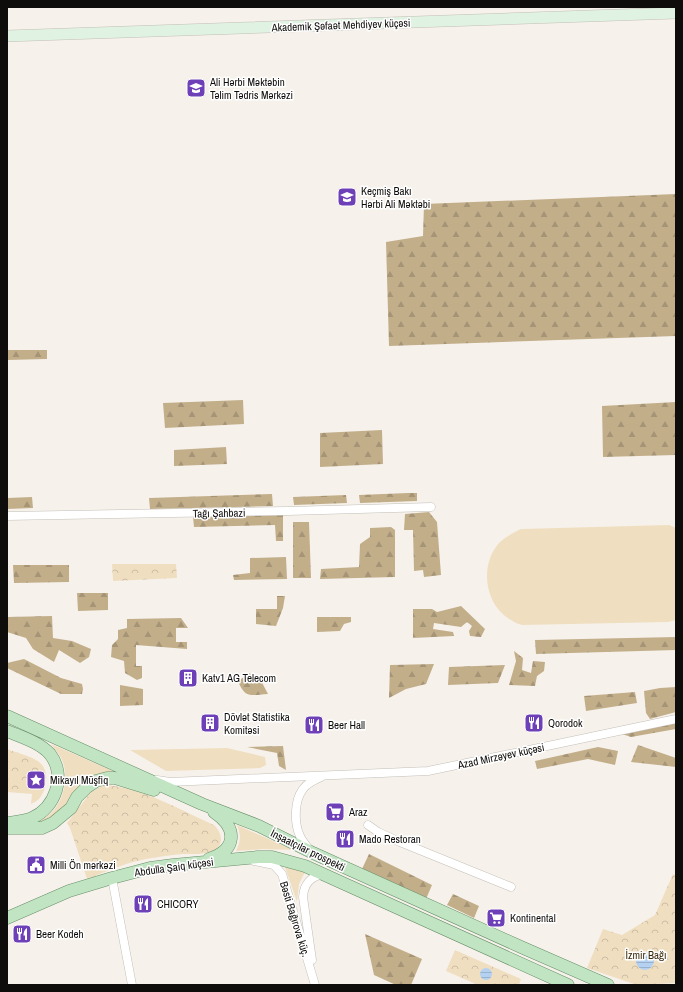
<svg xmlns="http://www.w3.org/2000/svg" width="683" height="992" font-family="'Archivo Narrow',sans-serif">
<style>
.grass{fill:#f0dec0}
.forest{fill:url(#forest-firs)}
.park{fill:url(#park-crowns)}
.water{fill:url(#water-rules)}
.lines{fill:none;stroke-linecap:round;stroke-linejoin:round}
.minor-casing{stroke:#c3bfb8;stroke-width:9}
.secondary-casing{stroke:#c3bfb8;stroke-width:12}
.primary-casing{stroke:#688e68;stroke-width:13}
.minor{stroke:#fff;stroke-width:8}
.secondary{stroke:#e0f2e1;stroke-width:11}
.primary{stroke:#c1e5c2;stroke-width:12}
.labels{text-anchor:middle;stroke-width:3;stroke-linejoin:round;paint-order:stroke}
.street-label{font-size:11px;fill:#0f0d0b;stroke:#fff}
.poi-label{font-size:11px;fill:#0f0d0b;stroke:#fff;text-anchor:start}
.park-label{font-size:11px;fill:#3a2a0a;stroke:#fff}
</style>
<defs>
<pattern id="forest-firs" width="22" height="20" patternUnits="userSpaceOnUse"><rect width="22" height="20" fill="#c3ae8a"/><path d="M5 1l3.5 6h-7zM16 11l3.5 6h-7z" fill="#a69476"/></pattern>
<pattern id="park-crowns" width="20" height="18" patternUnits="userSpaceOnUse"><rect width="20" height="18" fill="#f0dec0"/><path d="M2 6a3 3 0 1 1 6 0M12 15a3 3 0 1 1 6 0" fill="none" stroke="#cdbda4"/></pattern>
<pattern id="water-rules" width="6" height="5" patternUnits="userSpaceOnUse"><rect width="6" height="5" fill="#b4d1f1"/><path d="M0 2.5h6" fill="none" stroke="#9ab2cd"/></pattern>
</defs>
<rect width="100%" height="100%" fill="#f6f2eb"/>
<path class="grass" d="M669 525 676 528V620L668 622 522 625C518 624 514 622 511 620 484 605 479 564 500 542 506 537 514 532 521 529Z
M51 744 115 772C98 772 85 777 75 791 68 799 64 809 55 815 48 820 40 821 32 823 39 820 45 819 51 813 65 800 70 772 60 756 57 752 54 748 51 744Z
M227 748 265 757 266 765 260 768 166 771 130 750Z
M237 825 293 850 264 849 236 851C241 841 241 835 237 825Z
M285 867 305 872 299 884 297 902Z"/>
<path class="forest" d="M676 194V336L389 346 386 242 423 236 424 204Z
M7 350H47V359L7 360Z
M243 400 244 424 165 428 163 403Z
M676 402V455L603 457 602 406Z
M382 430 383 464 320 467V433Z
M226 447 227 464 174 466V450Z
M408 493H417V501L360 503 359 495Z
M272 494 273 506 150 509 149 498Z
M346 495 347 503 294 505 293 497Z
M32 497 33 508 7 509V498Z
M429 512 437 522 441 575 424 577 423 570 414 571 413 530H404L405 514Z
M283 515V541H276L275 525 194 527 193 517Z
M293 522H309L311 578H293Z
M391 527 395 530V577L320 579 321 569 359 567 360 544 370 537V528Z
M286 557 287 579 234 580 233 575 250 573V558Z
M13 565H69V582L14 583Z
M77 593H108V610L78 611Z
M277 596H285L283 608 276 626 256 624V609H277Z
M461 606 485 629 481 637 470 636 469 631 472 626 467 622 461 627 434 623 433 629 453 632 454 636 413 638V609H432L437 612Z
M52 616 53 638 72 641 91 649 89 657 80 663 59 650 54 662 33 649 26 638 7 632V617Z
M317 617H351V622L344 624 340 631 317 632Z
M181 618 188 628H176V642H187V649L136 645V666H142V678L137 680 125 673 124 661 111 657 112 645 118 639V630L127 628V619Z
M676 637V650L536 654 535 640Z
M514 651 523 658 522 670 531 673 533 661 545 662 544 671 537 676 535 686 509 685 516 661Z
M24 659 61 678 82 684 83 689 82 694H61L7 668V663Z
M434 664 426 684 406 689 389 698 390 665Z
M505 665 498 683 448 685 449 667Z
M250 673 253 679 259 677 268 694C251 695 245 699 238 681Z
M120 685 143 689V705L120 706Z
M676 687V712L650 719 646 713 644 691 660 688Z
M635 692 637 703 586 711 584 696Z
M676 722V729L631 737 622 734Z
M638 745 676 758V767L631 762Z
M283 746 286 770 279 766 277 753 247 747Z
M598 747 618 751 615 765 588 759 537 769 535 761Z
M369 854 432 885 426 899 362 869Z
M453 894 479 906 474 918 447 905Z
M365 934 422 959 411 985H396L374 975Z"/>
<path class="park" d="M112 564H176L177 578 113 581Z
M7 749C14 752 34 757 39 762 50 770 47 790 39 799 37 801 33 803 31 804L32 794 7 792Z
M104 785C142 787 180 810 214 825 222 833 225 845 213 851 204 855 192 854 183 854 172 855 162 856 152 858 129 861 108 871 87 879L70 828 67 823 91 792Z
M673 874 676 876V983L637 985 587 968 603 929 622 935 655 915Z
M455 950 521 979 519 985H478L446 971Z"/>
<path class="water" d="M636 961a9 9 0 1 1 18 0a9 9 0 1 1-18 0Z
M480 974a6 6 0 1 1 12 0a6 6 0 1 1-12 0Z"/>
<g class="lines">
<g class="minor-casing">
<path id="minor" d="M7 516 288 511 431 507
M157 780 170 782 428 771 676 719
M368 825 378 832 400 842 511 887
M309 849C306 845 302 841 300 836 294 823 294 801 303 789 307 783 314 780 321 777
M254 861 274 865 282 874 315 985
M112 878 132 985
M312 960 303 897C304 884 310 877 323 874"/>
</g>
<g class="secondary-casing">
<path id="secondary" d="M7 36 676 13"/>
</g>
<g class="primary-casing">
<path id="primary" d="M7 716 202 804 259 826 313 853 521 947 608 985
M7 731C21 737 39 742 50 754 67 776 55 808 32 818 24 821 15 822 8 823
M7 828H42L53 823 71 808 77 797 87 787 96 781 107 778H115L154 790
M209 859C237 850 238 828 214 812
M7 918 69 891 112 878 150 868 173 865 258 857H272L305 866 568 985"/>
</g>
<use href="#minor" class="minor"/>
<use href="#secondary" class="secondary"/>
<use href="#primary" class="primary"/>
</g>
<defs>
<g id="university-square" transform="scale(1)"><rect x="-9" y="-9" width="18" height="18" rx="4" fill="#6e40b7" stroke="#fff"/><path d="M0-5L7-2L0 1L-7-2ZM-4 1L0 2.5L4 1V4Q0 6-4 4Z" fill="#fff"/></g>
<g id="building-square" transform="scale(1)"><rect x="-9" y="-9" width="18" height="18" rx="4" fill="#6e40b7" stroke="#fff"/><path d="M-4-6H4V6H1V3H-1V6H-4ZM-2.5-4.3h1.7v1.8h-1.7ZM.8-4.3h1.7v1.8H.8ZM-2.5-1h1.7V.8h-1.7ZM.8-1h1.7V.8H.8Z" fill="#fff"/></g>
<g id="restaurant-square" transform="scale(1)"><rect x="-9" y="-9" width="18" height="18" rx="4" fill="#6e40b7" stroke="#fff"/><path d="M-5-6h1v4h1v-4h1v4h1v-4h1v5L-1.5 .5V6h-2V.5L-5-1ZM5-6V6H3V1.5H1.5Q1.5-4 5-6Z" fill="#fff"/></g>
<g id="sight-square" transform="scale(1)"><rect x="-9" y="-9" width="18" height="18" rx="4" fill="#6e40b7" stroke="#fff"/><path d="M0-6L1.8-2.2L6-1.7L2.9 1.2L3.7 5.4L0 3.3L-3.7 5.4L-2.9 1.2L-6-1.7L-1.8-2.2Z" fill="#fff"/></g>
<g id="supermarket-square" transform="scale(1)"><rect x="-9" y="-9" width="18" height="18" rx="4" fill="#6e40b7" stroke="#fff"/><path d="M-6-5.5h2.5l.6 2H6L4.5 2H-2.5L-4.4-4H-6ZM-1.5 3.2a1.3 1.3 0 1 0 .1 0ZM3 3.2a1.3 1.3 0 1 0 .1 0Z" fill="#fff"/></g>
<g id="civic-square" transform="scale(1)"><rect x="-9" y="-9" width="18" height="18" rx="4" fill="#6e40b7" stroke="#fff"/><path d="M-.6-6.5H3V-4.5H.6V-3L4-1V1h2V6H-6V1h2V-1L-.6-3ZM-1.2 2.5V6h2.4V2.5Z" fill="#fff"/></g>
</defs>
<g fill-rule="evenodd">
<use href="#university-square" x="196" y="88"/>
<use href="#university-square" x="347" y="197"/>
<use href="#building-square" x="188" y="678"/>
<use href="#building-square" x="210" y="723"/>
<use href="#restaurant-square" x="534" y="723"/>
<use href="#restaurant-square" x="314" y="725"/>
<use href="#sight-square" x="36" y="780"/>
<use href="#supermarket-square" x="335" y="812"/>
<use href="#restaurant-square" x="345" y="839"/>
<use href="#civic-square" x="36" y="865"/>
<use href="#restaurant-square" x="143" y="904"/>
<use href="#supermarket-square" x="496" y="918"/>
<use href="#restaurant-square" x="22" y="934"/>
</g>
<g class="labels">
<g class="street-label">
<text transform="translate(341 25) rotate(-2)" y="4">Akademik Şəfaət Mehdiyev küçəsi</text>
<text transform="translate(219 513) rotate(-1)" y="4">Tağı Şahbazi</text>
<text transform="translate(501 756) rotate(-12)" y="4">Azad Mirzəyev küçəsi</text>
<text transform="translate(308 850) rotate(26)" y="4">İnşaatçılar prospekti</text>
<text transform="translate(174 867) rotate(-8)" y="4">Abdulla Şaiq küçəsi</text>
<text transform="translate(295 919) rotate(73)" y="4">Bəsti Bağırova küç.</text>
</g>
<g class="poi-label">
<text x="210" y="86">Ali Hərbi Məktəbin<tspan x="210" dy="13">Təlim Tədris Mərkəzi</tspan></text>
<text x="361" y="195">Keçmiş Bakı<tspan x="361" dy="13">Hərbi Ali Məktəbi</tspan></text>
<text x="202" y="682">Katv1 AG Telecom</text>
<text x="224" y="721">Dövlət Statistika<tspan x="224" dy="13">Komitəsi</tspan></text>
<text x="548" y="727">Qorodok</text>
<text x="328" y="729">Beer Hall</text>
<text x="50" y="784">Mikayıl Müşfiq</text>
<text x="349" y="816">Araz</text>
<text x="359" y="843">Mado Restoran</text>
<text x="50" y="869">Milli Ön mərkəzi</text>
<text x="157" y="908">CHICORY</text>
<text x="510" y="922">Kontinental</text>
<text x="36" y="938">Beer Kodeh</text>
</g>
<g class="park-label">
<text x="646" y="959">İzmir Bağı</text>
</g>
</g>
<rect width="683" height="992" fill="none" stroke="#0f0d0b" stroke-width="16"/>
</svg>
